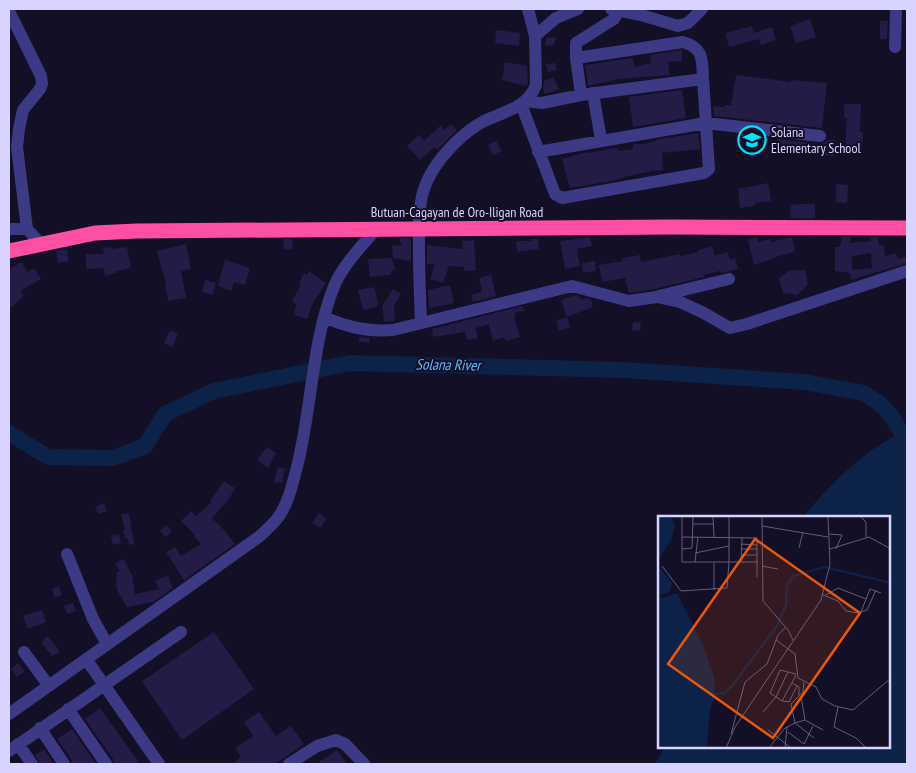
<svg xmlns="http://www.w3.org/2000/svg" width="916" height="773" font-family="'PT Sans Narrow',sans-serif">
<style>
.water{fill:#0c2248}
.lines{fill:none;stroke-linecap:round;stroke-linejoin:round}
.river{stroke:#0c2248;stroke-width:16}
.building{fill:#241b47;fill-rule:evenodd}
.minor{stroke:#3d3a85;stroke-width:12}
.highway{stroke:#ff4fa3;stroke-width:15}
.labels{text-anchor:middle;stroke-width:4;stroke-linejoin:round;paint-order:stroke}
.poi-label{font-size:14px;fill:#d9d4ff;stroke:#130f26;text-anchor:start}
.street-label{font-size:14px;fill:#d9d4ff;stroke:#130f26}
.water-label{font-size:15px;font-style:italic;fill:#62b6ff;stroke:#130f26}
.inset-river{fill:none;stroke:#0c2248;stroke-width:2.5}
.inset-road{fill:none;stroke:#625e7d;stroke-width:1}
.view{fill:#e8590c;fill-opacity:0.15;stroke:#e8590c;stroke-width:2.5}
.inset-edge{fill:none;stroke:#d9d4ff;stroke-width:2.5}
</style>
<rect width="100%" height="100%" fill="#130f26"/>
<path class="water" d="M907 430V764H655L665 747H890V517H803C831 483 866 448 907 430Z"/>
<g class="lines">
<path class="river" d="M9 433 48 457 113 458 145 446 165 414 214 391 350 363 624 370 804 382 864 393 880 404 890 414 901 432"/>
</g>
<path class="building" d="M810 19 816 37 796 43 790 26Z
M880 21H888L887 39H880Z
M752 26 754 33 772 27 776 40 761 45 759 39 729 47 725 33Z
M496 30 520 33 519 46 495 43Z
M556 37 554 45 545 46 546 38Z
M682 50V61L668 62 670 75 619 79 588 86 585 65 633 58 634 67 651 63 650 55Z
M505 62 527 66 528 83 526 86 502 80Z
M555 63 557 70 548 72 546 64Z
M736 75 791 82V80L827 83 822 128 714 116 713 106 725 107V105H731Z
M553 77 559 89 545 94 543 89 544 81Z
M682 90 686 118 633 127 629 97Z
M844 104H861L860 132H863L862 148 845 147 847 118H844Z
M451 124 457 130 437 150 435 147 420 160 407 146 419 135 424 141 441 125 444 130Z
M698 133 700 149 662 153 663 170 649 171V172L623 177 624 178 616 180 570 188 562 159 587 152V153L617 148 618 151 633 149V144H645L660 139Z
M778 139 819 144 824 143 827 140H835L834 156 777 153Z
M496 141 502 151 493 155 488 145Z
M768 183 771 201 755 203V206L740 208 738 189Z
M836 184 848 185 847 203 836 202Z
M801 204H815V218H791L790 205Z
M590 237 592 246 577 249 580 266 565 269 560 241Z
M757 237 758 242 770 239 771 242 792 237 795 252 775 257V258L754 265 748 240Z
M842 237H851L849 243 871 241 870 237H878L879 245H884L885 256 896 253 898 259 906 257 907 263 851 280 850 273 835 271V247H840ZM871 253 872 268 852 270V256Z
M402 238H409L411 242V261L393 258 392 246 402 245 399 239Z
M283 239H292L293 249 284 250Z
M531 239H538L539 249 517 252 516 241H531Z
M474 240 476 270 464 271V267L449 266 443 283 430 279 435 264H427V245L463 249 462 241Z
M186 244 191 269 181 271 186 298 168 301 165 283H166L157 251Z
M712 246 715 256 727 252 730 260 735 258 738 269 721 273 720 271 704 275V277L655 289 629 293 625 278 602 282 599 265 623 261 622 258 640 255 641 262 680 254 681 256 698 252V250Z
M111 247 112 249 127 247 131 268 116 271V273L105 276 103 268 86 269V254H104L103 248Z
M67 249 69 261 58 263 56 251Z
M392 258 395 271 392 270 390 275 370 277 368 259Z
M225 260 250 268 245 285 234 282 231 291 218 286Z
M595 261 596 271 583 273 582 263Z
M22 262 27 272 34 268 41 279 20 291 24 296 9 309V269Z
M790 270H805L808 285 797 295 783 293 779 278Z
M309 271 326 283 313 303 307 319 294 315 296 304 292 301 301 284 299 283 304 273 307 275Z
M491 275 496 296 473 302 471 295 482 292 479 278Z
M205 280 216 283 213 295 202 292Z
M450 285 454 303 429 308 428 290Z
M374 287 378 302 377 307 363 310 358 290Z
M393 289 401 294 394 306 395 321 384 322 382 306Z
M576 295 580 297 581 300 587 298 591 299 593 307 567 317 561 300Z
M523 306 524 311 515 312 516 316 514 317 520 337 506 341 504 337 493 341 489 324 476 328 478 338 467 340 465 332 433 337 432 329Z
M567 317 570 327 559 331 556 321Z
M633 322 641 323 640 331 632 330Z
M170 330 178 334 172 347 164 343Z
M359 337 370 338 369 343 359 341Z
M267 447 276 453 268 468 257 460Z
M278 467 285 469 282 483 274 482Z
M224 481 235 488 229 499 212 518 224 530 235 544 184 580 166 552 175 547 181 556 201 544 194 536 195 535 181 521 191 511 196 516 212 502 210 501Z
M104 503 107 511 98 514 95 507Z
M129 513 134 544 129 545 127 538 125 539 123 530H125L121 514Z
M319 513 327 519 320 528 312 523Z
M166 525 172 531 166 537 160 531Z
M119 534 121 543 113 545 111 536Z
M124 559 131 574H132L135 594 159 589 155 581 168 575 173 588 153 602 127 607 117 590 116 583 117 572 120 571 115 563Z
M59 586 62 595 55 598 52 589Z
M73 603 76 611 67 614 64 606Z
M42 610 46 622 28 629 23 616Z
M214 632 254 689 182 740 142 681Z
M48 636 60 652 52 656 41 642Z
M18 663 25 671 17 677 11 669Z
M100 708 140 764H114L113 759 85 719Z
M259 712 276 736 291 726 304 744 275 764H232L241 757 235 748 253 736 244 722Z
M72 729 96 764H72L71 759 57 739Z
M44 749 54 764H40L35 755Z
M337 750 347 764H316Z"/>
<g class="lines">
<path class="minor" d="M611 9 641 15 678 26 688 23 702 9
M9 11 41 76 42 84 40 89 23 110 19 129 17 147 27 229 41 244
M535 36 556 18 578 9
M895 47 896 9
M576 58 683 42C704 48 702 60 703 79
M593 93 601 140
M581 95 576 58V43L614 19 619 10
M521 104 555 194 562 198 704 173 709 169 703 79 581 95 542 103 526 101
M538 152 706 123 820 136
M9 229H27
M659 296 729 279
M324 317C347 327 367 332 393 330L572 286 629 301 657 297 680 302 702 312 730 328 747 324 907 271
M421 322C420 298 419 274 419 249 419 232 418 213 422 196 427 175 439 159 454 144 463 135 473 127 484 121 504 112 528 107 536 85L535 36 528 9
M67 554 93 619 107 644
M24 652 49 686
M86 659 159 764
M68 709 106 764
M9 714 260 536C265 531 271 526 276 520 288 506 292 485 297 467 312 408 312 339 335 284 344 264 362 246 376 229
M40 728 64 764
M18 744 32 764
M9 751 181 632
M289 764 317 746 336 740 345 744 364 764"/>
<path class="highway" d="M9 251 95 233 137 231 672 227 907 228"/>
</g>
<defs>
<g id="school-ring" transform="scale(1.4375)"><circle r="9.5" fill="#130f26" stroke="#00e5ff" stroke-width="1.5"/><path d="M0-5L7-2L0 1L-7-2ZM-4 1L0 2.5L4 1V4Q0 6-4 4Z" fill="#00e5ff"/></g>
</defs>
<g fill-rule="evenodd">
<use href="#school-ring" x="752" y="140"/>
</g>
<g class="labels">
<g class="poi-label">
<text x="771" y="137">Solana<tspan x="771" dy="16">Elementary School</tspan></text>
</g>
<g class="street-label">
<text x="457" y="217">Butuan-Cagayan de Oro-Iligan Road</text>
</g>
<g class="water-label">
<text transform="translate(448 365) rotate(1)" y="5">Solana River</text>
</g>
</g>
<g transform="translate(658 516)">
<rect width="232" height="232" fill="#130f26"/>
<path d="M0 1 14 2 17 10 13 24 0 44ZM0 49 14 67 12 76 0 80ZM19 77 45 129 56 161 57 178 52 194 49 232H0V83Z" fill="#0c2248"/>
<path class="inset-river" d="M57 178 66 177 74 170 119 110 128 89 129 69 135 60 167 51 233 67"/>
<path class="inset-road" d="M24 1V21L99 22V61M55 1 56 21M71 1V46H100M104 1 105 85 130 114 135 124M203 1 208 6V21M35 8H55M104 10 170 21M171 18 184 19 178 33M83 28 99 29M141 32 145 16M24 33 34 32 35 1M83 33H99M172 33 211 21 233 33M37 37 71 30M83 39H99M37 46 40 21M83 46 84 22M4 50 23 75 69 72 71 46H24V21M104 50 120 53M56 74V47M165 79 180 85 188 95 200 97 209 94 218 74M168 79 180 72 208 83M203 96 212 73 223 77M118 124 137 138 140 162 158 171 164 183 177 190 195 194 233 162M138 159 124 185 112 177 122 154 138 158M134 167 141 171V180M143 180 147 204 165 214M124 185 131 186 139 170M180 191 176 211 198 222 208 232M105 196 118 181 130 156M147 204 137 207 156 222M110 214 133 232M130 216 146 228 155 210M73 218 87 166 109 148 120 119 128 111M68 232 77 211 163 84 172 48 170 1M111 232 127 212 137 207 133 188 145 176 146 166M127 232 129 211"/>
<path class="view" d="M97 23 202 97 115 222 10 148Z"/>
<rect width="232" height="232" class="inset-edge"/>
</g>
<rect width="916" height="773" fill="none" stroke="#d9d4ff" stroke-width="20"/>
</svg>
